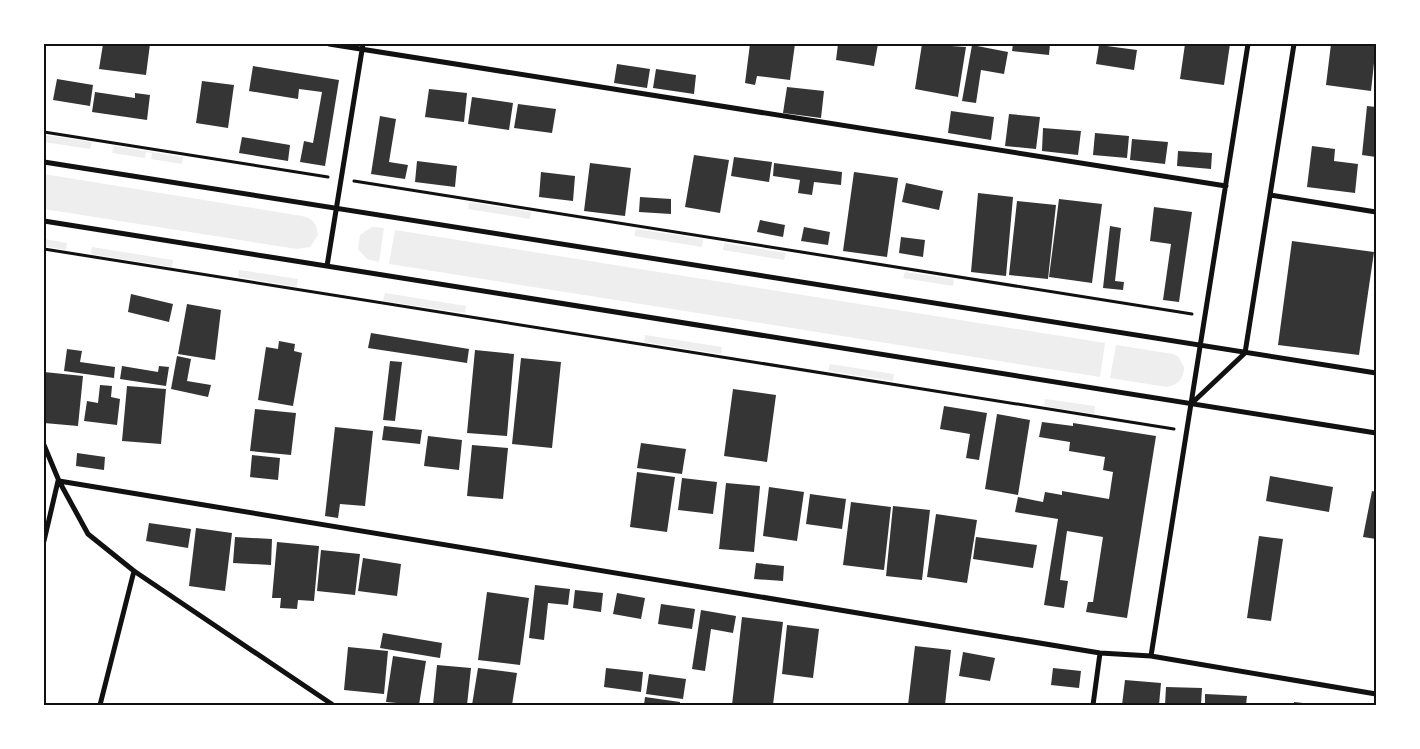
<svg xmlns="http://www.w3.org/2000/svg" width="1420" height="749" font-family="'Roboto Serif',serif">
<style>
.green{fill:#eee}
.building{fill:#353535}
.lines{fill:none;stroke-linecap:round;stroke-linejoin:round}
.path{stroke:#111;stroke-width:3}
.minor{stroke:#111;stroke-width:5}
.neatline{fill:none;stroke:#111;stroke-width:2}
</style>
<rect width="100%" height="100%" fill="#fff"/>
<path class="green" d="M44 135 92 142 90 149 44 142Z
M114 146 183 157 182 164 151 159 152 153 146 152 145 158 112 153Z
M44 174 302 216C313 218 317 224 318 235L310 247 297 249 44 209Z
M469 202 531 212 530 219 468 209Z
M372 227 384 228 379 262 367 259 358 249 360 235Z
M636 229 703 239 702 247 634 236Z
M395 230 1105 343 1100 377 389 264Z
M44 239 67 243 66 250 44 246Z
M724 243 786 253 784 260 723 250Z
M92 247 173 260 172 267 91 254Z
M239 270 298 279 297 287 238 277Z
M905 272 954 279 953 286 903 278Z
M385 293 466 306 465 313 383 301Z
M645 335 722 347 721 354 644 342Z
M1116 345 1173 354 1178 356 1184 367C1184 379 1178 385 1167 387L1110 378Z
M830 364 894 374 893 381 828 371Z
M1045 399 1095 406 1094 414 1044 406Z"/>
<path class="building" d="M103 44H150L146 75 99 69Z
M750 44H795L790 80 757 76 755 85 745 83Z
M838 44H878L874 66 836 60Z
M922 44 966 47 958 97 915 89Z
M1013 44H1050L1049 55 1012 51Z
M1185 44H1230L1224 85 1180 79Z
M1331 44H1376L1371 91 1326 85Z
M972 45 1008 52 1004 74 981 70 976 103 962 101Z
M1099 45 1137 50 1134 70 1096 64Z
M617 64 650 69 647 88 614 83Z
M253 66 339 80 325 166 300 162 304 141 313 143 322 92 299 89 298 99 249 91Z
M656 69 696 75 694 94 653 88Z
M57 79 93 85 90 106 53 100Z
M202 81 234 85 228 128 196 123Z
M787 87 824 91 821 118 783 113Z
M429 89 467 93 464 122 425 117Z
M95 92 135 98V93L150 95 147 120 92 112Z
M472 97 513 103 509 130 468 124Z
M518 104 556 109 552 133 514 128Z
M1367 106 1376 107V157L1362 155Z
M951 111 994 117 991 140 948 133Z
M1009 114 1040 117 1036 149 1005 146Z
M380 116 396 119 389 162 408 165 405 179 371 174Z
M1043 128 1081 131 1078 155 1042 151Z
M1095 133 1129 136 1127 158 1093 155Z
M242 137 290 145 288 161 239 153Z
M1132 139 1168 142 1165 164 1130 160Z
M1312 146 1335 149 1334 161 1358 164 1355 193 1307 187Z
M1178 151 1212 153 1211 169 1177 166Z
M694 155 729 160 720 213 685 207Z
M734 157 772 162 769 182 731 176Z
M417 161 457 166 455 187 415 182Z
M590 163 631 168 625 216 584 211Z
M774 163 842 172 841 185 814 182 812 195 798 193 800 180 773 176Z
M541 172 575 176 573 201 539 197Z
M854 172 898 178 887 257 843 251Z
M906 183 943 191 939 210 902 202Z
M978 193 1013 197 1006 276 971 272Z
M640 197 671 199V214L639 212Z
M1059 199 1102 204 1092 283 1049 277Z
M1017 201 1056 205 1048 279 1009 275Z
M1154 207 1192 212 1179 302 1163 300 1171 244 1150 241Z
M760 220 785 225 783 237 757 232Z
M1110 226 1121 228 1115 281 1124 282 1123 290 1103 288Z
M804 227 830 232 828 245 801 241Z
M901 237 925 240 923 257 899 253Z
M1292 241 1374 252 1359 355 1278 345Z
M131 294 173 304 169 322 128 312Z
M187 304 221 310 215 360 178 354Z
M371 333 469 349 467 363 368 348Z
M279 341 295 344 294 351 302 353 293 406 258 400 266 347 278 349Z
M67 349 82 351 80 362 115 367 114 378 64 371Z
M475 350 514 354 507 436 467 433Z
M177 356 191 359 187 381 211 385 208 397 171 389Z
M521 358 561 362 552 448 512 444Z
M390 361 402 362 395 421 383 420Z
M122 366 158 372 159 366 169 367 166 386 120 379Z
M44 372 83 376 78 426 44 423Z
M100 385 112 386 111 397 120 399 117 425 84 421 87 401 98 403Z
M127 386 166 389 161 444 122 441Z
M733 389 776 395 767 462 724 456Z
M944 406 987 413 979 460 966 458 970 434 940 429Z
M255 409 296 413 291 455 250 451Z
M997 414 1030 420 1018 495 985 489Z
M1042 422 1073 426V423L1156 436 1127 618 1086 612 1088 602H1093L1103 537 1067 531 1060 580 1068 581 1064 608 1044 605 1058 519 1015 512 1018 497 1043 502 1045 492 1062 495V491L1109 499 1113 472 1103 470 1105 457 1069 451 1070 442 1039 437Z
M384 426 422 430 420 444 382 440Z
M335 427 373 431 365 506 340 504 338 518 325 516Z
M428 436 462 440 459 470 424 466Z
M641 443 686 449 682 474 637 468Z
M472 445 508 448 503 499 467 496Z
M77 453 105 457 104 470 76 466Z
M252 455 280 458 278 480 250 477Z
M637 472 675 477 667 532 630 527Z
M1270 476 1333 487 1329 512 1266 501Z
M682 478 717 482 713 514 678 510Z
M726 483 760 486 754 552 719 549Z
M769 487 804 492 797 541 763 536Z
M1372 491 1376 492V539L1363 537Z
M810 494 846 499 842 529 806 524Z
M851 502 891 507 884 570 843 565Z
M893 506 930 510 922 580 886 576Z
M936 514 977 520 967 583 927 577Z
M149 523 191 529 188 548 146 541Z
M196 528 232 533 225 591 189 586Z
M1259 536 1283 539 1271 621 1247 618Z
M235 537 272 539 271 565 233 563Z
M976 537 1037 545 1033 568 973 559Z
M277 542 319 546 314 601 298 600 297 609 280 608 281 598H272Z
M321 550 360 554 355 595 317 591Z
M363 558 401 564 397 596 358 591Z
M756 563 784 566 783 581 754 579Z
M535 585 570 589 568 605 548 603 544 640 529 638Z
M575 590 603 593 601 612 573 608Z
M487 592 529 598 520 665 478 660Z
M617 593 645 598 641 619 613 614Z
M661 604 695 609 692 629 658 624Z
M701 610 736 616 733 633 711 629 705 671 692 669Z
M742 617 783 622 773 705H732Z
M787 625 819 629 813 678 782 674Z
M383 633 442 643 440 658 380 648Z
M915 646 951 650 945 705H908Z
M348 647 388 651 384 694 344 690Z
M963 652 995 658 990 681 959 676Z
M393 656 426 661 419 705 386 702Z
M437 665 471 668 467 705H433Z
M478 668 517 673 512 705H472Z
M606 668 643 672 641 692 604 687Z
M1053 668 1081 671 1079 688 1051 685Z
M649 674 686 679 683 699 646 694Z
M1125 680 1161 683 1159 705H1122Z
M1166 687 1202 688 1201 705H1165Z
M1205 694 1247 696 1246 705H1205Z
M645 697 680 702V705H644Z
M1294 702 1312 704V705H1294Z"/>
<g class="lines">
<path class="path" d="M44 132 328 177
M354 181 1192 314
M44 249 1174 429"/>
<path class="minor" d="M329 44 1226 186
M44 162 1376 373
M1270 195 1376 212
M44 221 1376 433
M327 266 363 44
M1191 404 1245 353 1294 44
M44 445 59 481 88 534 134 571 333 705
M59 481 1100 653 1151 656 1376 694
M44 541 58 481
M1151 656 1248 44
M100 705 134 571
M1093 705 1100 653"/>
</g>
<rect width="1420" height="749" fill="none" stroke="#ffffff" stroke-width="90"/>
<rect x="45" y="45" width="1330" height="659" class="neatline"/>
</svg>
